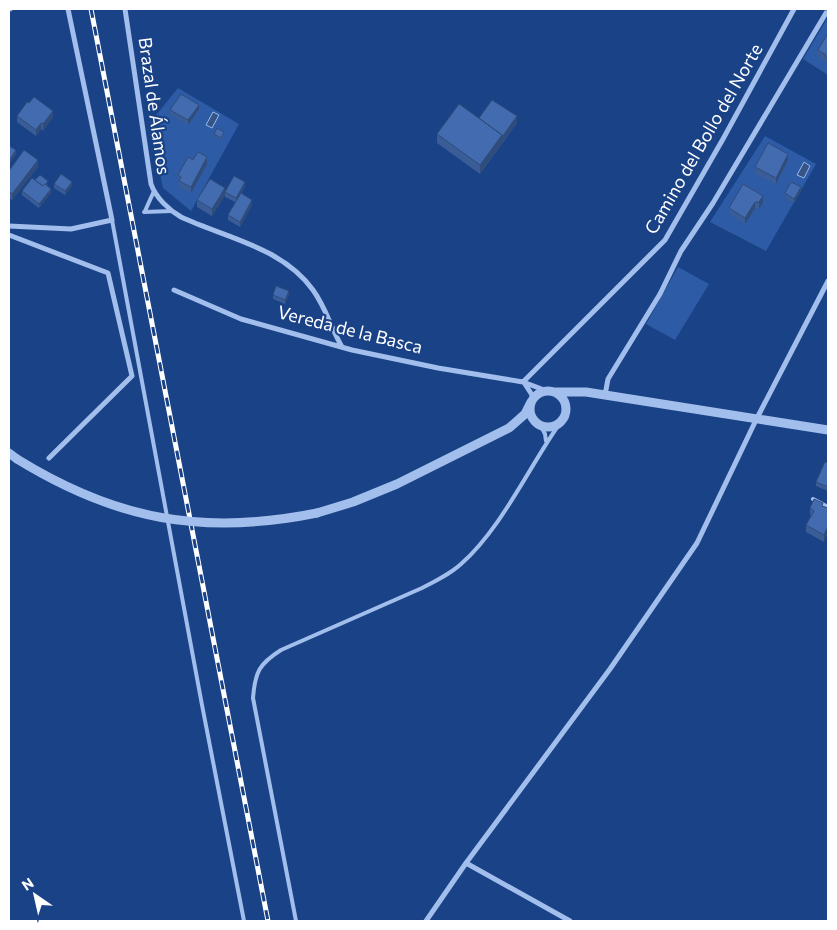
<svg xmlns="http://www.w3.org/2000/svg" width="837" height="930" font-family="Commissioner,sans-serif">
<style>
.green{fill:#2d5ba5}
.water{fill:#375487;stroke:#95b8ee}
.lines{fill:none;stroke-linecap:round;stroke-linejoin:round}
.service{stroke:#a2beec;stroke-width:4}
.minor{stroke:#a2beec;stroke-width:5}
.tertiary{stroke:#a2beec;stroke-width:9}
.rail-casing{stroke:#fff;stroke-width:5}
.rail{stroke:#1a4286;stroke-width:3;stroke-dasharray:9;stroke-linecap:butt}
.tertiary-bridge{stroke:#a2beec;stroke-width:9}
.wall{fill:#3a5d97}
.shaded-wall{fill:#2f4c7b}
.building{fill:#436cb0;stroke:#2f4c7b}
.labels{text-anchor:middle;stroke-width:4.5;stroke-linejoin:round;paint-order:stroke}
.street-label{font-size:18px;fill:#fff;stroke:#1a4286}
</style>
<rect width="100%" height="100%" fill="#1a4286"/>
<path class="green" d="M828 17V75L803 59Z
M178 88 239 124 191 211 163 188 149 124Z
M765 136 816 164 766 251 710 222Z
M678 267 709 284 675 340 646 324Z"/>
<path class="water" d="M213 112 219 115 212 128 206 125Z
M804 162 810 166 804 178 797 175Z"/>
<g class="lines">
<path class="service" d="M145 211 154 191
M144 212 172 211
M112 220 202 705 244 921
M541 426 545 434 546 441
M813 499 828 507
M296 921 253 698C255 672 259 664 281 650L422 588C436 581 450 574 461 564 501 529 529 467 560 423"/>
<path class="minor" d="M9 9H10
M125 9 151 184C156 198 169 210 181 217 226 238 282 247 313 290 326 308 331 328 342 347
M9 226 71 229 112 220 68 9
M9 235 108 273 132 376 49 458
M174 290 241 319 352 350 438 368 523 382 547 391
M523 382 665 240 723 139 794 9
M525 384 534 398
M605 395 608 379 660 294 681 251 713 203 826 13
M466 863 610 669 697 543 756 420 828 281
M426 921 466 863 570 921"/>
<path class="tertiary" d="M530 409a18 18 0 1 1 36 0a18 18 0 1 1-36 0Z
M554 392H586L828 430
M9 453 17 459
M317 513 353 502 397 484 509 428 525 414 531 402"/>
<g class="rail-casing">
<path id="rail" d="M91 9 268 921"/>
</g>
<use href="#rail" class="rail"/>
<path class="tertiary-bridge" d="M17 459C116 520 203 536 317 513"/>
</g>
<path class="wall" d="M828 33V65L825 63V60L818 57V50Z
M199 109 188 125 170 114V110Z
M17 116 53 117 43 131 41 129 36 136 17 122Z
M479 118 517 123 480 174 437 143V134Z
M214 134H224L221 140 214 137Z
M193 160 207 164 191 193 179 187 178 175Z
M788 160 776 184 755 174V167Z
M38 167 12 200 9 198V171Z
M48 184 47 185 51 193 39 208 22 195V191Z
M54 184 72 186 65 195 54 188Z
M743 184 763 202 759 209 755 208 745 224 729 214V208Z
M245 186 241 194 252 205 240 227 228 220V215L235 202 225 197V192Z
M801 191 794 203 785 198V193Z
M225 195 212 216 197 207V200Z
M273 295H289L285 304 273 299Z
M828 463V491L816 486V482Z
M823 506 828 508 824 542 806 532V525L811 516 810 515V508Z"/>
<path class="shaded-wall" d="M199 105V109L188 125V120Z
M53 111V117L43 131V124Z
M517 116V123L502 143V137Z
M41 123V129L36 136V130Z
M502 135V143L480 174V165Z
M16 150V155L9 165V161Z
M788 154V160L776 184V178Z
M207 157V164L191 193V187Z
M38 160V167L12 200V194Z
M72 182V186L65 195V191Z
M245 182V186L236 203V198Z
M801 187V191L794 203V199Z
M225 188V195L212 216V209Z
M51 189V193L39 208V204Z
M763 196V202L759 209V202Z
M252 200V205L240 227V222Z
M755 202V208L745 224V218Z
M289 291V295L285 304V300Z
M828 526V533L824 542V535Z"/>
<path class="building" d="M828 33V58L825 57 826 55 818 50Z
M181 94 199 105 188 120 170 110Z
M34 97 53 111 43 124 41 123 36 130 17 116 27 102 29 103Z
M492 100 517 116 502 137V135L479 118Z
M459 104 502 135 480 165 437 134Z
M217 128 224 132 221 138 214 134Z
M768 143 788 154 776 178 755 167Z
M9 146 16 150 9 161Z
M24 150 38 160 12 194 9 191V171Z
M198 152 207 157 191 187 179 181 181 177 178 175 188 157 193 160Z
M61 174 72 182 65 191 54 184Z
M40 175 48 181 46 184H45L43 186 35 180Z
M234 176 245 182 236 198 225 192Z
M32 178 43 186 45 184 51 189 39 204 22 191Z
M210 179 225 188 212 209 197 200Z
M791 182 801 187 794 199 785 193Z
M743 184 763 196 759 202H755L745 218 729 208Z
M241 193 252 200 240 222 228 215Z
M276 286 289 291 285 300 273 295Z
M825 462 828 463V487L816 482Z
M814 499 823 503 822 506 828 508V526L824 535 806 525 814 511 810 508Z"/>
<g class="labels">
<g class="street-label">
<text transform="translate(154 106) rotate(82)" y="6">Brazal de Álamos</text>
<text transform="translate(704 139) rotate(-60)" y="6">Camino del Bollo del Norte</text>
<text transform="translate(350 330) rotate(14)" y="6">Vereda de la Basca</text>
</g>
</g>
<rect width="837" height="930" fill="none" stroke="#ffffff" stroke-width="20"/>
<g transform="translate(35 895) rotate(326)" stroke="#1a4286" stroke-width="4" paint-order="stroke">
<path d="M0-4L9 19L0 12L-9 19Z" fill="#ffffff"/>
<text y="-8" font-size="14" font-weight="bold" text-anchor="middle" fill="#ffffff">N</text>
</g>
</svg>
